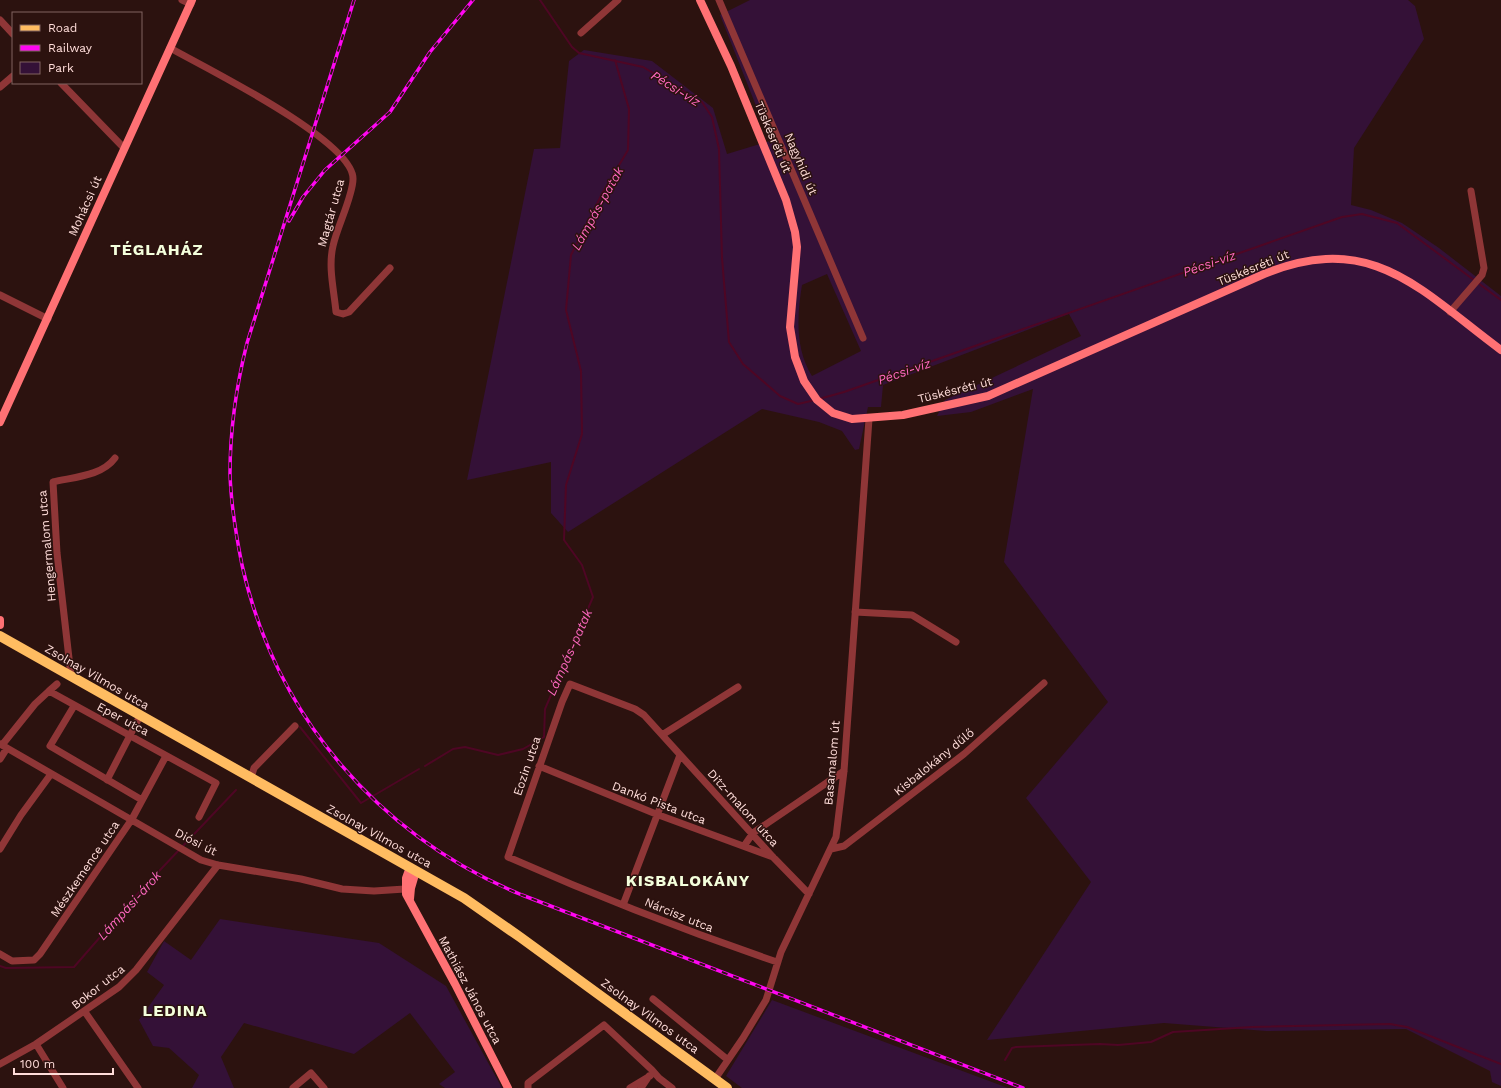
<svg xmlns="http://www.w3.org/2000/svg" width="1501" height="1088" font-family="'Work Sans',sans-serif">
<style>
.green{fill:#341137;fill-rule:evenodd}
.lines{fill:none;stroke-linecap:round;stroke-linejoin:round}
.stream{stroke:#4e0624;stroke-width:2}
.street{stroke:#8f3637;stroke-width:7}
.secondary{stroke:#ff7174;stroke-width:8}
.primary{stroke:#ffbc61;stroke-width:10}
.rail-casing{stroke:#ff06f2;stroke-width:3.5}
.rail{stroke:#2c120f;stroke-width:2;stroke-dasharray:6;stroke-linecap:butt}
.labels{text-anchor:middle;stroke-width:3;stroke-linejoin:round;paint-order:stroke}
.street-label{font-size:12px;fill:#ffddda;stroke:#2c120f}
.water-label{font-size:13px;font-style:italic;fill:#ff68c0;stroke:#2c120f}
.district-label{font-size:16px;font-weight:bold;letter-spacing:1px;fill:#f4ffdc;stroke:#2c120f}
</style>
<rect width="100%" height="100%" fill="#2c120f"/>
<path class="green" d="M750 0H1408L1415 6 1424 39 1354 148 1351 205 1371 210 1402 223 1439 248 1501 296V1086L1492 1082 1490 1071 1406 1029 1266 1031 1164 1023 987 1040 1091 882 1026 798 1108 702 1004 562 1033 389 971 412 937 416 945 400 1081 336 1069 314 883 385 881 407H868L859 449 855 450 842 431 819 422 762 409 568 532 551 513V462L467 480 534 149 560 148 569 61 584 50 652 61 713 108 727 154 770 141 720 15ZM827 274 861 351 812 376C795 349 797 315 802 285Z
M220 919 379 943 446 986 502 1088H445L439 1084 455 1072 410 1013 354 1054 244 1023 221 1057 234 1088H192L199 1075 169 1048 153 1046 139 1020 164 985 147 972 164 941 191 960Z
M772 1000 1008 1088H742L726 1076Z"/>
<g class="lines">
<path class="stream" d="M540 0 572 47 579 53 643 67 702 102 712 117 719 149 722 258 729 342 743 364 780 396 798 404 815 400
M819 399 844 392 1342 217 1362 214 1397 223 1501 300
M300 727 361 803 419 769
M425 766 453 749 465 747 498 755 523 749 544 737 545 709 593 597 582 565 564 540 566 485 582 434 581 371 566 310 571 255 603 192 628 150 629 109 615 60
M0 966 6 968 74 967 142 889 236 790
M1005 1060 1012 1048 1016 1047 1100 1044 1118 1045 1151 1042 1173 1032 1252 1027 1390 1024 1407 1027 1501 1064"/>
<path class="street" d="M182 0 191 4
M719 0 863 338
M0 20 13 34
M581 33 618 0
M170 48C204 67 354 141 353 179 353 196 337 227 333 246 328 267 334 290 336 312L343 314 349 312 390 268
M61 83 124 148
M0 87 13 76
M0 295 48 319
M1450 312 1482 275 1484 268 1471 191
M855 612 912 615 956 642
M71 676 57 553 53 482C74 477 102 476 115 458
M49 691 57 684
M74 706 50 746 142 800
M662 735 738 687
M0 744 201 860 218 865 301 879 342 889 374 891 405 889
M2 745 35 704 49 691 216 783 199 817
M0 759 7 748
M539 766 656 814 773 857
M251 778 254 768 295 726
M107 780 140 716
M744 846 753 833 844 771
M0 849 21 815 51 774
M831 849 844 846 964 754 1044 683
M623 905 680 755
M0 954 12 961 34 960 40 954 132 819 166 756
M777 962C686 931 596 896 508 857L562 702 570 684 635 709 644 715 773 857 809 894
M653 999 728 1060
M85 1012 138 1088
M36 1044 63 1088
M0 1064 36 1044 119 987 136 970 218 865
M715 1079 743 1038 766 1000 781 952 836 837 844 771 869 419
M293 1088 311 1073 324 1088
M528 1088V1083L604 1025 652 1070 659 1078 672 1088
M630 1088 650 1076
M641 1088 649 1076"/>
<path class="secondary" d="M700 0 731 66 786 200 795 232 797 247 790 327 795 357 804 381 817 400 833 413 852 419 903 415 988 396 1264 274C1372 230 1420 290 1501 350
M0 422 192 0
M0 620V625
M410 867 406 878V894L455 984 508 1088
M410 899 411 888 416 871"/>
<path class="primary" d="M0 636 464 898 520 937 727 1088"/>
<g class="rail-casing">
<path id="rail" d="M354 0 247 343C236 387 230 430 230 474 231 505 236 535 242 565 276 717 379 836 522 895L1023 1088
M289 221 303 197 325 170 390 112 430 52 473 0"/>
</g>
<use href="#rail" class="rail"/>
</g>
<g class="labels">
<g class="street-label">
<text transform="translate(773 137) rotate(67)" y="4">Tüskésréti út</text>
<text transform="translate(801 164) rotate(67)" y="4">Nagyhidi út</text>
<text transform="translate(85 206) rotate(-66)" y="4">Mohácsi út</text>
<text transform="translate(331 213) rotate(-74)" y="4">Magtár utca</text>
<text transform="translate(1253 268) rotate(-22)" y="4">Tüskésréti út</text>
<text transform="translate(955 390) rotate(-14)" y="4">Tüskésréti út</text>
<text transform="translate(47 546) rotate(-95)" y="4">Hengermalom utca</text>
<text transform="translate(97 677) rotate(30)" y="4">Zsolnay Vilmos utca</text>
<text transform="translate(123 719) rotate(28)" y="4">Eper utca</text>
<text transform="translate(934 762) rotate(-39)" y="4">Kisbalokány dűlő</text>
<text transform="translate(832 763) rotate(-85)" y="4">Basamalom út</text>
<text transform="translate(527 766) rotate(-71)" y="4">Eozin utca</text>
<text transform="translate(659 803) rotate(21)" y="4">Dankó Pista utca</text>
<text transform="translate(743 808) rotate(48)" y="4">Ditz-malom utca</text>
<text transform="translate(379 836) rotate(29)" y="4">Zsolnay Vilmos utca</text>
<text transform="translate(196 842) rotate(27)" y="4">Diósi út</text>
<text transform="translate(85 869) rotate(-56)" y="4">Mészkemence utca</text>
<text transform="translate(679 915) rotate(22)" y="4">Nárcisz utca</text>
<text transform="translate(98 987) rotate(-38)" y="4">Bokor utca</text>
<text transform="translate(470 990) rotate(62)" y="4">Mathiász János utca</text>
<text transform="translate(650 1016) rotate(36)" y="4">Zsolnay Vilmos utca</text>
</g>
<g class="water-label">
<text transform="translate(676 88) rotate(32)" y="5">Pécsi-víz</text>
<text transform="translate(597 208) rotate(-61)" y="5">Lámpás-patak</text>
<text transform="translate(1209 263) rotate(-19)" y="5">Pécsi-víz</text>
<text transform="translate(904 371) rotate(-19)" y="5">Pécsi-víz</text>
<text transform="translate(569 652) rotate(-66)" y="5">Lámpás-patak</text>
<text transform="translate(129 905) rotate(-48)" y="5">Lámpási-árok</text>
</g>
<g class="district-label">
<text x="157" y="255">TÉGLAHÁZ</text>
<text x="688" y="886">KISBALOKÁNY</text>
<text x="175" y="1016">LEDINA</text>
</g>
</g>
<rect x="12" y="12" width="130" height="72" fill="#2c120f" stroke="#806360"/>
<rect x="20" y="25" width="20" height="6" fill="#ffbc61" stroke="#806360"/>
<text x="48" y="32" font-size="12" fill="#ffddda">Road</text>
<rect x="20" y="45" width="20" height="6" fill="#ff06f2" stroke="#806360"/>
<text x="48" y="52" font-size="12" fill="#ffddda">Railway</text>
<rect x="20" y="62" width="20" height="12" fill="#341137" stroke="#806360"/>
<text x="48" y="72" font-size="12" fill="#ffddda">Park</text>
<path d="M14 1068v6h99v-6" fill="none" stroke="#ffddda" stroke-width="2"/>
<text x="20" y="1068" font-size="12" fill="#ffddda" stroke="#2c120f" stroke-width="3" paint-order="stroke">100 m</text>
</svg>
